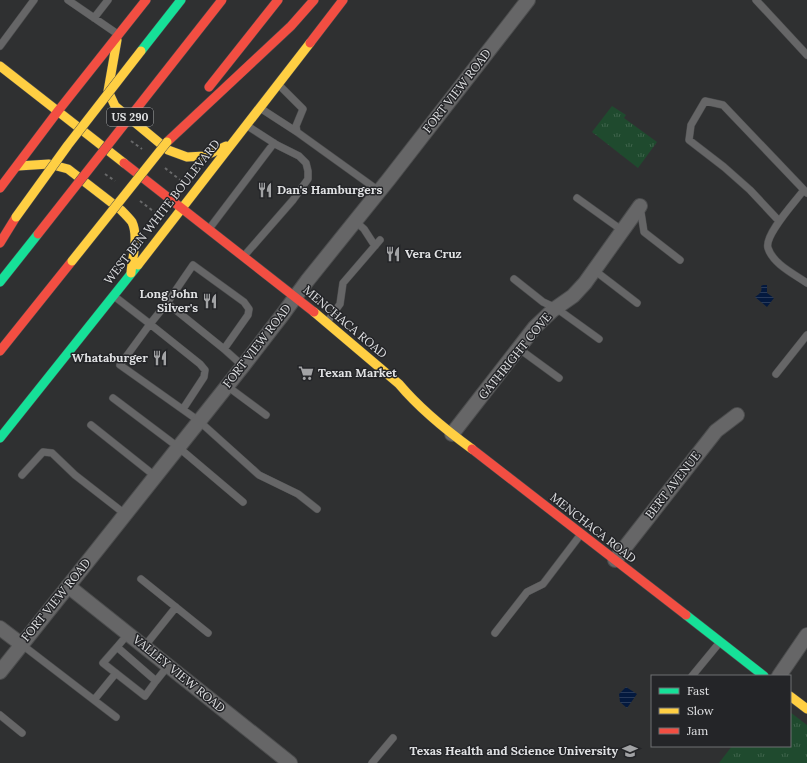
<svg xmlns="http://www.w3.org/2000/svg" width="807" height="763" font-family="Lora,serif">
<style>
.park{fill:url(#park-tufts)}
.water{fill:url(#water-rules)}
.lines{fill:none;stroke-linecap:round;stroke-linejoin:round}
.lane-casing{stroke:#4c4d4e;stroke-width:8}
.street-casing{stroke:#4c4d4e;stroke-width:16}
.fast-casing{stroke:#4c4d4e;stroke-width:10}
.slow-casing{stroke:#4c4d4e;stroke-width:10}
.jam-casing{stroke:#4c4d4e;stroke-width:10}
.path{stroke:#68696a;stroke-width:2;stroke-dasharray:3 3;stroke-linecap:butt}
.lane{stroke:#666667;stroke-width:7}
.street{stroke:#666667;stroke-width:14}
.fast{stroke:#16e098;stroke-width:9}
.slow{stroke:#ffcf43;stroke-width:9}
.jam{stroke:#f24e42;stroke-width:9}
.slow-bridge-casing{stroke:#4c4d4e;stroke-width:10;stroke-linecap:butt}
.jam-bridge-casing{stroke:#4c4d4e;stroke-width:10;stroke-linecap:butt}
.slow-bridge{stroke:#ffcf43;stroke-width:9}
.jam-bridge{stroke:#f24e42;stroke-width:9}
.labels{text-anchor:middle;stroke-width:3;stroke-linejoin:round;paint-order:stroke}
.shield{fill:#242528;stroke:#a8a9ab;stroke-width:1}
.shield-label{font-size:11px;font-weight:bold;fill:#e0e1e3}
.street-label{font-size:12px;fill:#e0e1e3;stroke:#242528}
.poi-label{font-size:12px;font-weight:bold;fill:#e0e1e3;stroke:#242528;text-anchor:start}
</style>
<defs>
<pattern id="park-tufts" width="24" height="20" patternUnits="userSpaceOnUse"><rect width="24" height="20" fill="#1f4a2e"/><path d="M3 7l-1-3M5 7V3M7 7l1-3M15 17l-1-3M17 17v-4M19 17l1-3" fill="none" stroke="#3f644c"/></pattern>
<pattern id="water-rules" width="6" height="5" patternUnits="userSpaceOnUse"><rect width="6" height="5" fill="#04193e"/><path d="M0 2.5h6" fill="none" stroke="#283a5a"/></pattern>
</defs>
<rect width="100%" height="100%" fill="#2f3031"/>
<path class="park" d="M612 106 626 115 624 118 657 142 638 168 592 132Z
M790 712 807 725V763H719L732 746H790Z"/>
<path class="water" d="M763 285H767V293L774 298 767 307 755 297C759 294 763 292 761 286Z
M626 687 637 694 627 708 620 702 619 694Z"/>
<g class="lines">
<g class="lane-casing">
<path id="lane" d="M68 0 119 35
M756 0 807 55
M94 18 108 0
M0 46 34 0
M279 85 303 109 296 126 297 132 379 191
M260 108 297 132
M803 191C795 202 764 235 768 248 773 264 794 274 807 283
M577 198 623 231
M640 206 644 232 680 260
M355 221 364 229 375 246
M779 221 750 190 724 167 689 140 691 125 705 101 723 105 807 193
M209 229 274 143
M244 256 293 200 308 179V171L306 163 299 156 277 145 246 125
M594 270 637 303
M514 279 543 302 556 308 599 339
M114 296 150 324 120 365 199 421 259 475 298 494 317 509
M167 303 193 265 244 302 249 309 248 315 224 349
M327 322 340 304 343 283 380 240
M518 348 559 378
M776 374 807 335
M227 386 266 415
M113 398 178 447 243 502
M183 409 204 377 205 370 200 364 150 324 167 303 224 349 243 366
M91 425 155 476
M22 475 43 452 52 453 75 475 125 514
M141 579 208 633
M495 633 527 592 543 584 581 534
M128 634 117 647 156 681 168 666
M21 644 116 717
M117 647 103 663 145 696 156 681
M144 647 176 607
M692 676 720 642
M94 700 116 673
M0 715 22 733
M372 763 393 738"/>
</g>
<g class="street-casing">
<path id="street" d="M452 434 535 327 553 310 573 296 585 283 640 206
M615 560 716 431 737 415
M68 586 290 763
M0 628 21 644
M0 672 243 366 283 314 307 281 389 179 528 0
M779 676 807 635"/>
</g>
<g class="fast-casing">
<path id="fast" d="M141 51 181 0
M0 282 38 234
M0 438 138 265
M686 615 764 676"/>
</g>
<g class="slow-casing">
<path id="slow" d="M117 40 108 91 115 106 168 150 187 157 205 156 226 146
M0 66 124 163
M18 166 49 164 68 169 121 210C125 214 129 218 132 222 139 237 132 258 131 273
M138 265 310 43
M314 312 399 384C420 409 446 430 472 449
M790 696 807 709"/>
</g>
<g class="jam-casing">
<path id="jam" d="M310 43 343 0
M209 87 278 0
M167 142 291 26 314 0
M124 163 314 312
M0 188 58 111 146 0
M0 243 16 217
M0 351 72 261
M472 449 686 615"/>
</g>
<path class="path" d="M131 141 142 149
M165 168 184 183
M105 174 115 181
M140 201 157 214"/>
<use href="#lane" class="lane"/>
<use href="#street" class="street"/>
<use href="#fast" class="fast"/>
<use href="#slow" class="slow"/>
<use href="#jam" class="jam"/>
<g class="slow-bridge-casing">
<path id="slow-bridge" d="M16 217 68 145 141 51
M72 261 167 142"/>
</g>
<g class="jam-bridge-casing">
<path id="jam-bridge" d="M38 234 222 0"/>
</g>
<use href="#slow-bridge" class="slow-bridge"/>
<use href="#jam-bridge" class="jam-bridge"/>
</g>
<defs>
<g id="restaurant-bare" transform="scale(1.2)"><path d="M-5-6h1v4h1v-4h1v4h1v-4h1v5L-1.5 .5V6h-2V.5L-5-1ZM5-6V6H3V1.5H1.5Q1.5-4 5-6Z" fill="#a2a3a5" stroke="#242528" stroke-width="2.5" paint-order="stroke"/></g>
<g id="supermarket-bare" transform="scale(1.2)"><path d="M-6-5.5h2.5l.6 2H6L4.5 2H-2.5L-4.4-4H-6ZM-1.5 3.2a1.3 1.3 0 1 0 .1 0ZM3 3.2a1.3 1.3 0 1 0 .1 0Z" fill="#a2a3a5" stroke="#242528" stroke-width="2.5" paint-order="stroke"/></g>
<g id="university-bare" transform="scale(1.2)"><path d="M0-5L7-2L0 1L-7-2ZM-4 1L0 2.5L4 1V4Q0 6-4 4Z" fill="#a2a3a5" stroke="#242528" stroke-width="2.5" paint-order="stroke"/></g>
</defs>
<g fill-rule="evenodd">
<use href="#restaurant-bare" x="265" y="190"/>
<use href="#restaurant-bare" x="393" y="254"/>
<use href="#restaurant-bare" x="210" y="301"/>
<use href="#restaurant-bare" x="160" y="358"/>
<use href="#supermarket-bare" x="306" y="373"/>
<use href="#university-bare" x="630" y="751"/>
</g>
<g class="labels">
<rect class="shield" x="107" y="108" width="46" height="18" rx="3"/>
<g class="shield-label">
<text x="130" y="121">US 290</text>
</g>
<g class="street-label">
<text transform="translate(457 91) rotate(-52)" y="4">FORT VIEW ROAD</text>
<text transform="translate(162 212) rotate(-52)" y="4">WEST BEN WHITE BOULEVARD</text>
<text transform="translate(345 322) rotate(40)" y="4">MENCHACA ROAD</text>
<text transform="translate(257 346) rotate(-52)" y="4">FORT VIEW ROAD</text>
<text transform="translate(515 356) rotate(-51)" y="4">GATHRIGHT COVE</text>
<text transform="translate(673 485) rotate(-52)" y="4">BERT AVENUE</text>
<text transform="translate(593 528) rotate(38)" y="4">MENCHACA ROAD</text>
<text transform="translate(56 600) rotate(-51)" y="4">FORT VIEW ROAD</text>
<text transform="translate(179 674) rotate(39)" y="4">VALLEY VIEW ROAD</text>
</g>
<g class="poi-label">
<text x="277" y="194">Dan's Hamburgers</text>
<text x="405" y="258">Vera Cruz</text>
<text x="198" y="298" text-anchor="end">Long John<tspan x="198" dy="14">Silver's</tspan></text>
<text x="148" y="362" text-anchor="end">Whataburger</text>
<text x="318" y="377">Texan Market</text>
<text x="618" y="755" text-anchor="end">Texas Health and Science University</text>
</g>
</g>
<rect x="651" y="675" width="140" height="72" fill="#242528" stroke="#6f7073"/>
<rect x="659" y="688" width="20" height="6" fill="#16e098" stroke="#6f7073"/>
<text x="687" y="695" font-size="12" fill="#e0e1e3">Fast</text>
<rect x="659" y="708" width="20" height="6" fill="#ffcf43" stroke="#6f7073"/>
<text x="687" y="715" font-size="12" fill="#e0e1e3">Slow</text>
<rect x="659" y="728" width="20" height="6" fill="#f24e42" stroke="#6f7073"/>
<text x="687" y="735" font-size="12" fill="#e0e1e3">Jam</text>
</svg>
